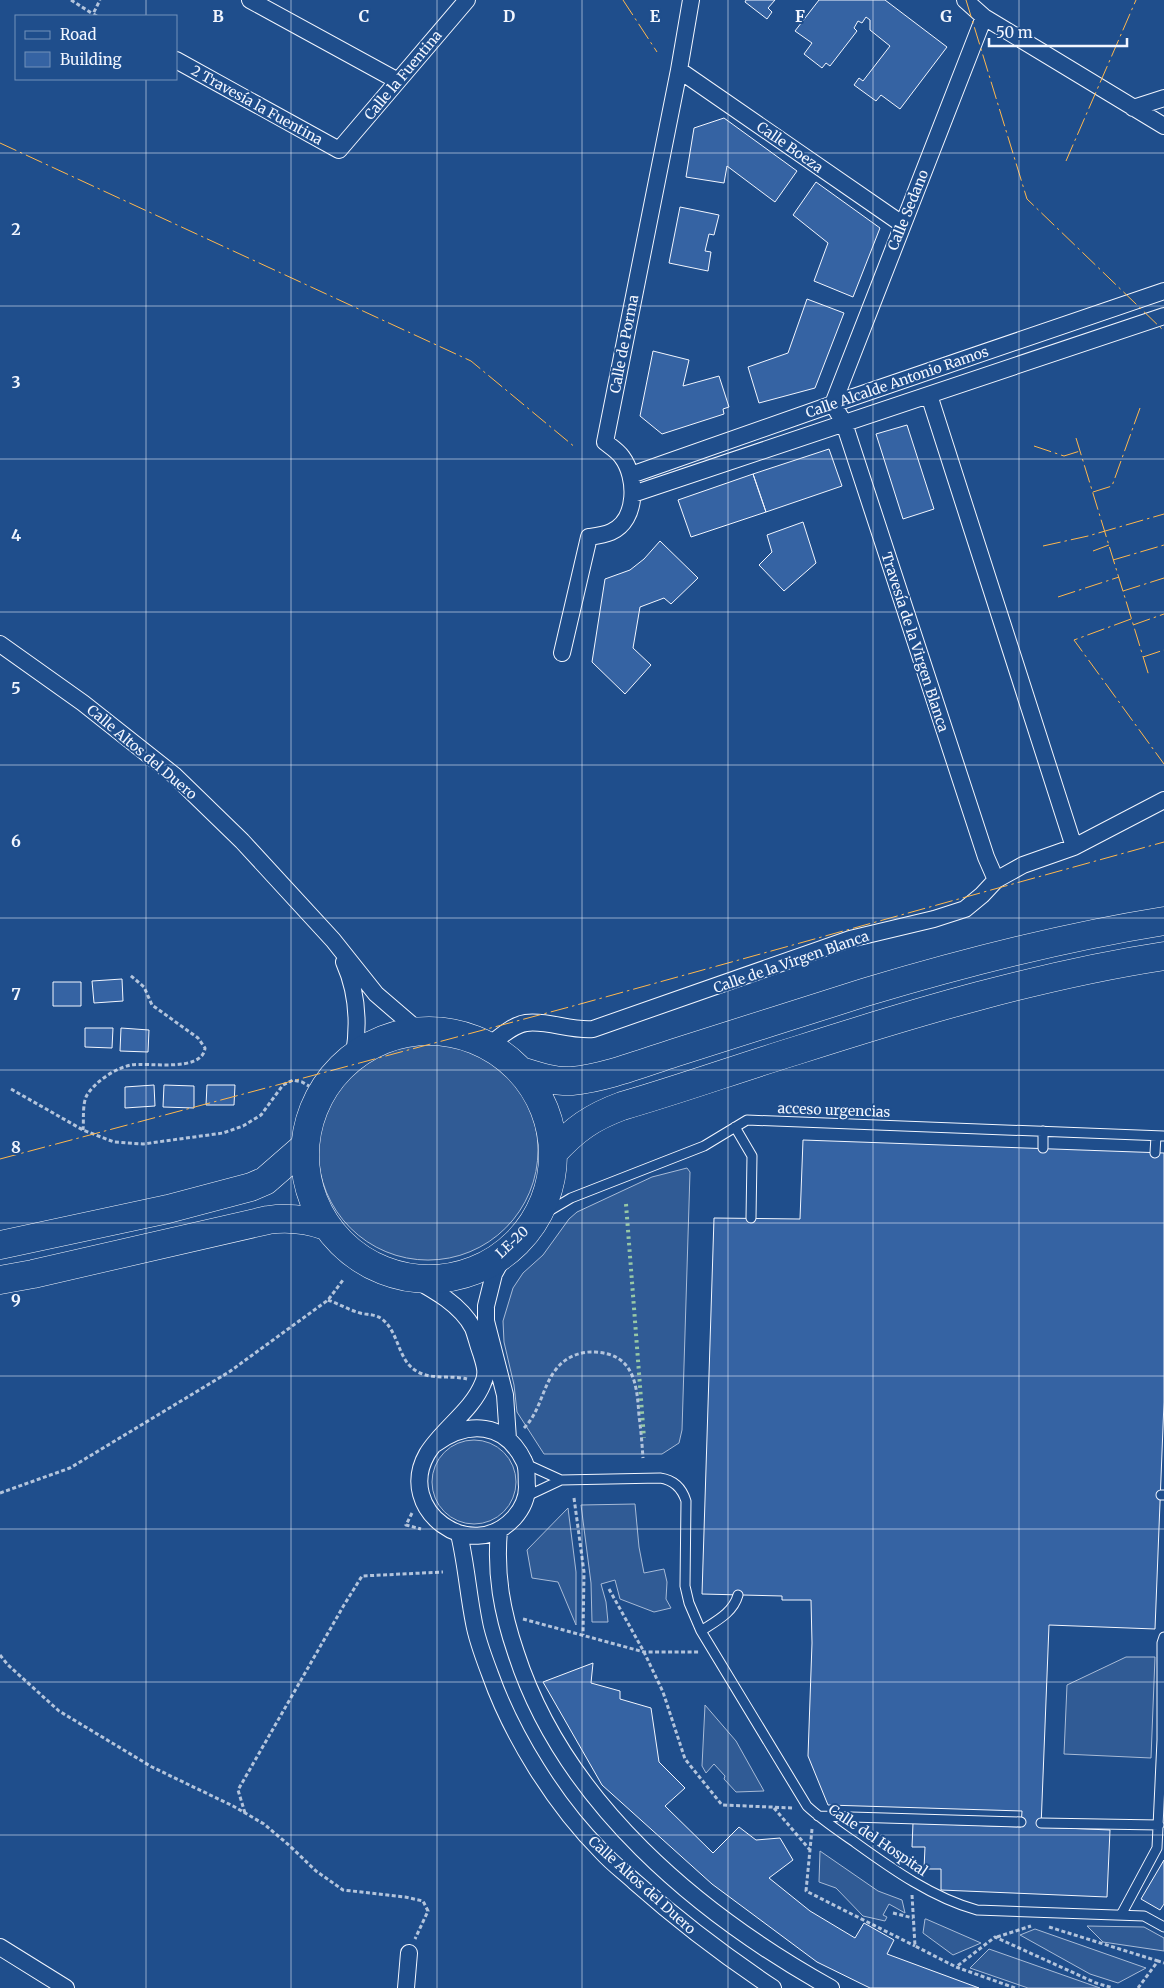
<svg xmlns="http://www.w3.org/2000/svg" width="1164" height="1988" font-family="Merriweather,serif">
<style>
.built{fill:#305b95;stroke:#a8bbd7}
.building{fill:#3563a3;stroke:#f2f6ff}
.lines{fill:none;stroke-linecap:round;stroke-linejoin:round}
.service-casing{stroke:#f2f6ff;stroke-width:11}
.minor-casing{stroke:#f2f6ff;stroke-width:18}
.trunk-casing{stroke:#f2f6ff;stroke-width:29}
.path{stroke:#b3c4dc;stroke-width:3;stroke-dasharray:4 2.5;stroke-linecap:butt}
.service{stroke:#1f4e8c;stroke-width:9}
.minor{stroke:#1f4e8c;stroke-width:16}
.trunk{stroke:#1f4e8c;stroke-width:28}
.hedge{stroke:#97c8a6;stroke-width:4;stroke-dasharray:2.5 4;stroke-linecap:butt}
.power{stroke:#ffb74d;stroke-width:1;stroke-dasharray:18 4 2.5 4;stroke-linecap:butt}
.grid{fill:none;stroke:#f2f6ff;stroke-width:1;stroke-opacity:0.55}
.labels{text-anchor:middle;stroke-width:4;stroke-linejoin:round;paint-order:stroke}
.street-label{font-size:14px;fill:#f2f6ff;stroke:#1f4e8c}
.grid-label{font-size:16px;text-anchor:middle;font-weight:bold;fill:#f2f6ff;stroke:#1f4e8c;stroke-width:4;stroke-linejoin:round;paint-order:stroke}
</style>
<rect width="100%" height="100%" fill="#1f4e8c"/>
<path class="built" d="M318 1150a110 110 0 1 1 220 0a110 110 0 1 1-220 0Z
M687 1168 690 1172 682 1430 679 1443 662 1454H544L517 1412 514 1385 504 1342 503 1321 513 1288 523 1273 543 1255 569 1219 577 1212 652 1177Z
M432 1482a42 42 0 1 1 84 0a42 42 0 1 1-84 0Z
M635 1504 639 1547 644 1573 664 1569 667 1582 666 1599 671 1608 654 1612 620 1599 615 1580 601 1584 606 1602 608 1622H592L591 1583 581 1505Z
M568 1508 576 1572V1625L558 1582 532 1578 527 1550Z
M1126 1657H1155L1151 1758 1064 1754 1067 1685Z
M705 1705 736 1741 764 1791 736 1792 724 1779 725 1776 714 1764 706 1773 702 1766Z
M820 1851 878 1891 902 1900 905 1913 889 1904 883 1915 887 1917 885 1921 863 1916 836 1888 819 1882Z
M925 1919H926L981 1943 953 1955 923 1933Z
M1087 1926 1144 1927 1164 1938V1951L1103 1942Z
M1035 1929 1146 1968 1118 1983 1090 1974 1020 1935Z
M989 1949 1100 1988H1028L970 1968Z"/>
<path class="building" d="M746 0H775L768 8 772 12 767 19 745 2Z
M819 0H885L947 47 900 109 881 95 876 101 854 85 859 78 863 81 890 46 870 30V20L866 17 862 23 858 21 854 28 857 31 830 66 826 63 822 68 804 54 812 43 795 31Z
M724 118 797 171 775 202 727 166 724 183 686 177 694 128Z
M816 182 880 228 853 297 814 281 828 243 793 215Z
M680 207 719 215 714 235 709 234 705 251 711 252 708 271 669 263Z
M807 299 844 313 815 388 759 403 748 367 788 353Z
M653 351 689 360 683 386 719 376 729 407 723 409 724 414 662 434 640 416Z
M907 425 934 509 903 519 876 434Z
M829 449 842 486 766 512 753 474Z
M753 474 766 512 691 537 678 500Z
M803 522 816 563 784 591 759 565 772 552 767 535Z
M660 541 698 578 671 604 664 598 640 607 633 648 651 665 625 694 592 662 605 579 630 570 644 559Z
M122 979 123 1001 94 1003 92 981Z
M53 982H81V1006H53Z
M85 1028H113L112 1048 85 1047Z
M121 1028 149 1030 148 1052 120 1051Z
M154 1085 155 1106 125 1108V1087Z
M164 1085 194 1086V1108L163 1107Z
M207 1085H235L234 1105H206Z
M803 1140 1164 1153V1402L1155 1629 1049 1625 1041 1827 1110 1830 1107 1897 941 1890V1869H924L925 1847H912L913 1823 1021 1827 1022 1811 828 1805 808 1756 812 1643 811 1600H782V1596L702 1594 714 1218 800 1219Z
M593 1663 591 1683 620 1691V1699L651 1708 659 1762 685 1788 665 1806 713 1853 739 1827 756 1840 780 1838 793 1860 769 1878 810 1911 855 1938 864 1923 894 1940 887 1954 979 1988H870L817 1962 712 1884 602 1785 543 1682Z
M1164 1860V1904L1160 1910 1141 1899Z"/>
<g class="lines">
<g class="service-casing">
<path id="service" d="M735 1127 752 1156 751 1218
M1043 1148V1131
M1155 1153 1156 1136
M534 1220 571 1198 704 1146 747 1120 1164 1136
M526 1464 561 1480
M1161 1495H1164
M527 1496 561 1480 660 1478C674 1480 682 1488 686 1501L685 1586 689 1603 701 1631 807 1806C822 1820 839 1831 856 1843 892 1869 933 1898 977 1910L1144 1916 1164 1927
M701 1631C716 1621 733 1613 738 1595
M818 1816 1021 1822
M1041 1823 1159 1825
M1121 1915 1157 1848 1162 1740V1643L1164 1637"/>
</g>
<g class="minor-casing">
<path id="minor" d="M250 0 398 81
M965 0 984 17 1164 126
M984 17 833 404 844 423 986 857 996 880
M176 60 339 150 467 0
M679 70 902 224
M1133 108 1164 98
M929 395 1074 847
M631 475 833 404 1164 291
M633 494 1164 316
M0 644 83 703 174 775 242 841 333 940 376 994 419 1031
M562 653 589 537C596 536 604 535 611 532 638 520 637 477 622 457 618 451 610 446 605 442L679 70 691 0
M344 962C357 991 359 1024 354 1055
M488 1046C499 1038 512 1025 526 1023 547 1020 571 1031 593 1029L850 939 934 919 965 909 982 895 996 880 1023 865 1074 847 1164 800
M506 1252 494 1274 486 1306V1321L505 1395 508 1439
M412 1278C434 1290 461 1305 473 1328 476 1336 478 1345 481 1353 484 1363 488 1373 483 1383 472 1411 442 1429 427 1454 395 1510 471 1565 514 1518 522 1509 527 1499 527 1487 526 1479 528 1468 524 1461 505 1422 468 1420 435 1444
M499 1530C495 1574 502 1612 516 1653 564 1802 698 1914 831 1988
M459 1534C466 1563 468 1593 474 1623 477 1640 484 1658 490 1674 512 1736 555 1805 602 1852 612 1863 624 1872 635 1882 679 1921 725 1956 773 1988
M0 1947 66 1988
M406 1988 409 1953"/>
</g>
<g class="trunk-casing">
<path id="trunk" d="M305 1155a124 124 0 1 1 248 0a124 124 0 1 1-248 0Z
M521 1071C537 1076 555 1082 572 1081 605 1078 643 1063 674 1053 738 1033 802 1012 866 992 963 963 1063 937 1164 921
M553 1153C575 1129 592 1117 622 1106 681 1089 739 1068 798 1050 917 1012 1040 975 1164 956
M0 1245 168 1209 251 1187 265 1181 304 1147
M0 1280 33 1274 268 1220C289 1217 306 1219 326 1226"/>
</g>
<path class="path" d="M71 0 93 14
M97 16 93 14 100 0
M11 1089 83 1130 114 1142 143 1144 223 1133 243 1126 261 1115 283 1085 293 1080 302 1082 321 1093
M83 1130C84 1120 82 1104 87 1095 95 1082 115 1068 131 1065 148 1062 202 1073 205 1048L198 1038 152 1005 144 987 130 975
M328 1300C339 1304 349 1310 360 1313 368 1315 375 1314 382 1319 400 1333 397 1361 418 1372 433 1380 451 1375 467 1379
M524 1428C541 1411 542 1386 557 1368 566 1357 581 1351 595 1352 634 1354 637 1384 639 1416 641 1430 642 1444 643 1458
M0 1493 70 1468 229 1372 328 1300 343 1280
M574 1498 584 1572 583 1635
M412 1513 406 1525 421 1529
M609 1589 644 1652 663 1692 685 1759 722 1805 794 1808
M523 1619 644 1652H699
M0 1655 8 1665 59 1711 152 1767 233 1806 264 1824 290 1846 316 1871 343 1890 405 1897 423 1901 428 1911 415 1939
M774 1808 810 1850
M245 1813 238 1790 344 1605 362 1576 443 1572
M812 1829 806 1891 915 1946
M912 1895 915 1946 956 1967
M893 1913 913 1918
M1049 1927 1158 1961
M997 1937 1031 1926
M1015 1988 956 1967 995 1937 1096 1983 1113 1988
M1138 1988 1158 1961 1164 1963"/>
<use href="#service" class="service"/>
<use href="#minor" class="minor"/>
<use href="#trunk" class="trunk"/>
<path class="hedge" d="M626 1204 644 1438"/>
<path class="power" d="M623 0 657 52
M966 0 1027 199 1164 331
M0 143 471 361 576 448
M1066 161 1136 0
M1076 438 1149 676
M1034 446 1064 456 1080 451
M1093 492 1112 486 1140 408
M1043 546 1088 536 1164 514
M1093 551 1109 545
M1113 560 1164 545
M1123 591 1164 578
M1058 597 1119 577
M1131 619 1074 640 1164 764
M1133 625 1164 614
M1143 657 1164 650
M0 1159 573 1006 1164 842"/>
</g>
<path class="grid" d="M146 0V16M291 0V1988M437 0V1988M582 0V1988M728 0V1988M873 0V1988M1019 0V1988M146 79V1988M0 153H1164M0 306H1164M0 459H1164M0 612H1164M0 765H1164M0 918H1164M0 1070H1164M0 1223H1164M0 1376H1164M0 1529H1164M0 1682H1164M0 1835H1164"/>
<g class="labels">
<g class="street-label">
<text transform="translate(403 75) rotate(-50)" y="5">Calle la Fuentina</text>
<text transform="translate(257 105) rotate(29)" y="5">2 Travesía la Fuentina</text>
<text transform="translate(790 147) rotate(35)" y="5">Calle Boeza</text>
<text transform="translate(908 210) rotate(-68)" y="5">Calle Sedano</text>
<text transform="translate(624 344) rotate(-79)" y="5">Calle de Porma</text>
<text transform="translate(897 382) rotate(-19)" y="5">Calle Alcalde Antonio Ramos</text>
<text transform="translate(915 642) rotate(72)" y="5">Travesía de la Virgen Blanca</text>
<text transform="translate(142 752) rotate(40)" y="5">Calle Altos del Duero</text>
<text transform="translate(791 962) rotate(-19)" y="5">Calle de la Virgen Blanca</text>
<text transform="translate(834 1110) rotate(2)" y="5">acceso urgencias</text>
<text transform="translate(512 1242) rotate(-43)" y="5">LE-20</text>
<text transform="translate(878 1840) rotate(34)" y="5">Calle del Hospital</text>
<text transform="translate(642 1885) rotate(42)" y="5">Calle Altos del Duero</text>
</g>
</g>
<g class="grid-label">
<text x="218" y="22">B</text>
<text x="364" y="22">C</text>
<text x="509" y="22">D</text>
<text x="655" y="22">E</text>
<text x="800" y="22">F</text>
<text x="946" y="22">G</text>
<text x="16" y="235">2</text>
<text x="16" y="388">3</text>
<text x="16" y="541">4</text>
<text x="16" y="694">5</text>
<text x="16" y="847">6</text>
<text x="16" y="1000">7</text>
<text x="16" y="1153">8</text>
<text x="16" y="1306">9</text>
</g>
<rect x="15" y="15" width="162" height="65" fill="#1f4e8c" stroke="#7391ba"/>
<rect x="25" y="31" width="25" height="8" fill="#1f4e8c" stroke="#7391ba"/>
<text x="60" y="40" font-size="15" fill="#f2f6ff">Road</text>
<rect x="25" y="52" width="25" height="15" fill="#3563a3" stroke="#7391ba"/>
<text x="60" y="65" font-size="15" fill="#f2f6ff">Building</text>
<path d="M989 38v8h138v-8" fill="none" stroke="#f2f6ff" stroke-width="2.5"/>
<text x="996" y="38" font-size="15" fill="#f2f6ff" stroke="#1f4e8c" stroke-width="4" paint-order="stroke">50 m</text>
</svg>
